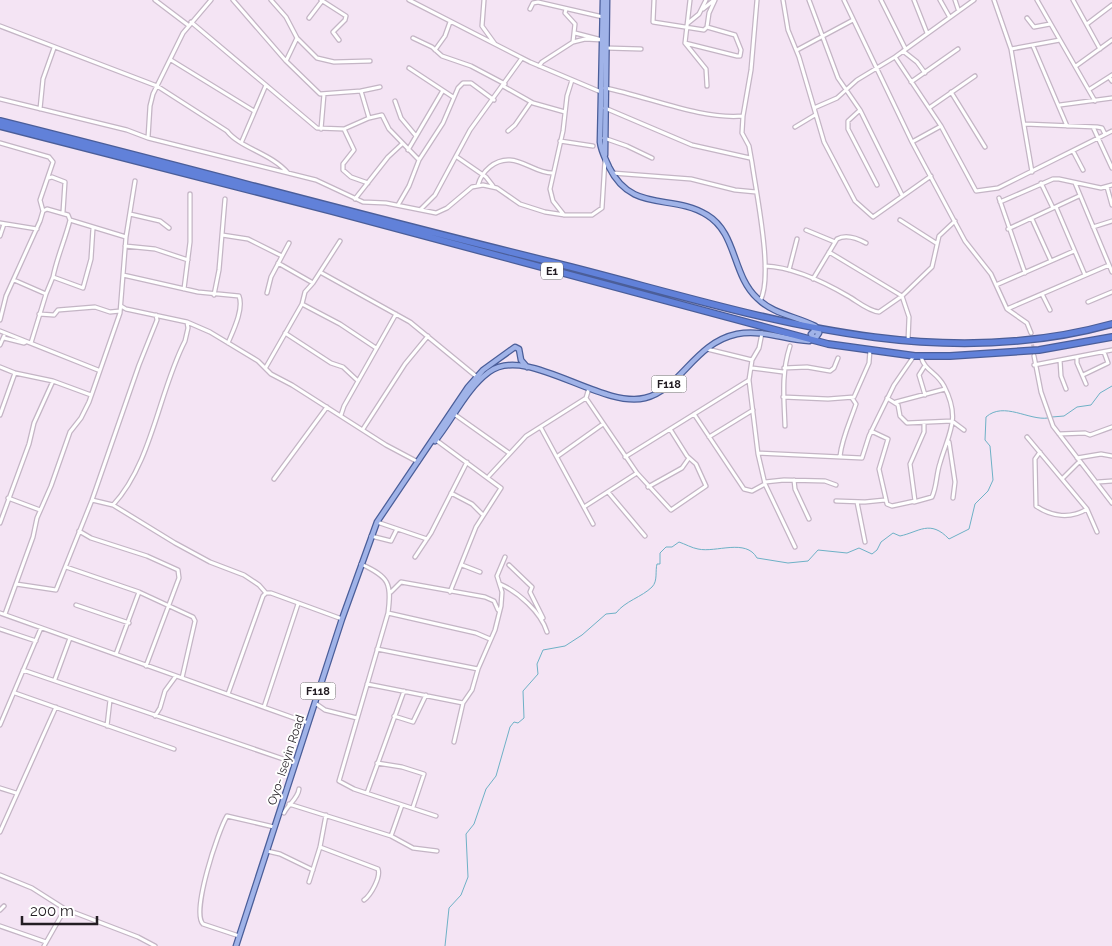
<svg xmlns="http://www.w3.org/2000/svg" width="1112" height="946" font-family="Raleway,sans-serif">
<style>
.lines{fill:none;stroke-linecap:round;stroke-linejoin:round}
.stream{stroke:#6eb1c6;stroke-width:1}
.minor-tunnel{stroke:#cabcca;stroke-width:3;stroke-dasharray:3 1.5;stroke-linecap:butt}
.minor-casing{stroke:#c4b5c5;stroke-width:5.5}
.major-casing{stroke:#4b5e99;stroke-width:7}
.highway-casing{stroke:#4b5e99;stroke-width:8}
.minor{stroke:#fff;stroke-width:3}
.major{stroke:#a0b3e8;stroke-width:4.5}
.highway{stroke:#6181d9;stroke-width:5.5}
.labels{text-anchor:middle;stroke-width:4;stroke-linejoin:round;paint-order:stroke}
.shield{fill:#fff;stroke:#656165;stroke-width:1}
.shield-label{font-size:11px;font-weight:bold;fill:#231d23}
.street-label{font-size:12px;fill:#231d23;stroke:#fff}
</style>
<rect width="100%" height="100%" fill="#f4e4f4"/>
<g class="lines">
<path class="stream" d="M1052 417 1064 416 1077 407 1091 405 1100 393 1112 386
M445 946 449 908 461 895 468 877 466 834 474 824 486 789 496 776 510 727 514 722 518 723 524 718 523 691 538 674 537 664 543 650 565 646 582 635 606 614 616 613C625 601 642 597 652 587 658 581 655 571 657 564H660V553L666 547H672L679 542C685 544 692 548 698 549 716 553 746 538 757 558L788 563 808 561 818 550 847 553 859 548 872 554 877 550 881 542 893 533 900 536C919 532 930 519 949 539L969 529 975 504 988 491 993 480 990 446 985 440 986 417C1004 401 1029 421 1048 418"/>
<path class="minor-tunnel" d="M1032 340 1034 356"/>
<g class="minor-casing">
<path id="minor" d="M155 0 188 25
M233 0 286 61 320 94 361 91 380 87
M271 0 286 17 297 38 317 58 334 62 370 61
M321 0 346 16 345 20 333 32 339 40
M409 0 530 62 601 92
M484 0 482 26 495 44
M654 0 653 22 704 30 707 27 735 35 741 50 740 56H737L685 43
M690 0 685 43 706 69 707 86
M783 0 788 30 799 57 824 142 855 201 873 217 931 176
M809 0 838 78 860 110 902 195
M844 0 912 142 965 241 991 274 1007 309 1027 323 1031 333
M881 0 905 48
M914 0 927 33
M940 0 949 16
M955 0 958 9
M994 0 1011 49 1032 172
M1037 0 1095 101
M1073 0 1100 49
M530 9 533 3 538 2 603 17
M566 9 565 13 575 24 573 42
M703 9 714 0
M309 18 322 1
M1027 18 1034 27 1050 24
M191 22 317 128 344 129 369 118 382 115 389 129 419 160
M688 23 699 14 706 0
M1087 24 1112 5
M0 26 157 86 227 131C240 148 271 153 288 173
M707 27 709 13 715 0
M575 33 602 40
M413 38 432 47 442 56 471 66 505 84
M1033 46 1067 126
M606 48 641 49
M1011 49 1060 40
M435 50 445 36 450 22
M797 50 853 20
M903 51 917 62 925 73
M895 57 941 126 976 191 998 188 1112 131
M171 60 254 111
M286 61 297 38
M539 66 542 62 573 42 585 39 603 40
M1076 66 1112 40
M409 68 453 97
M1109 77 1112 81
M911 82 958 49
M503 86 533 103 565 112
M605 88C647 96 701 120 743 116L751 70 757 0
M1090 89 1112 75
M361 91 369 118
M951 92 985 147
M0 99 127 130 148 138 316 180 363 202 386 203 436 213 447 208 472 187 483 185 497 188 520 204 545 212 565 215H592L602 208 605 160
M395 101 401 118 416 136
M1060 105 1112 98
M605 108 692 145 750 158
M814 108 837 98 857 80 895 57 974 0
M929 108 975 76
M40 109 43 79 54 48
M860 110 848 121V129L877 185
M743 116 742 133 749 146 752 163C756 192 774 277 760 301
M1025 124 1097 127 1102 128 1105 134
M795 127 815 115
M1093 127 1112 168
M321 129 324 94
M344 129 354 150 343 164V170L351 177 368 183
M508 131 515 125 531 102
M148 138 150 106 153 94 183 33 211 0
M604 138 627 146 652 158
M242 141 266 85
M560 141 593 146
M912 142 941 126
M0 143 49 157 53 162 40 200 43 211 40 221 6 296 0 320
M408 150 442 92
M1073 151 1083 170
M457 157 486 177 493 186
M612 173 691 179 735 190 756 192
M48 178 52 177 65 182 63 212
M1041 183 1053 208
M1075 183 1112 272
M478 185C482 171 495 159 510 160 525 161 537 173 552 173
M1107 187 1112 205
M999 198 1025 273
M355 199 388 157 402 144
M1000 202 1053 179H1059L1101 188 1112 185
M398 205 409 186 419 160 443 123 458 88 463 83H471L494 100
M1056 207 1085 275
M421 209 435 195 470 130 522 58
M43 211 47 209 68 215 70 220 126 237
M130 214 160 221 169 228
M564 215 553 201 550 189 563 131 567 96 572 80
M1032 219 1051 261
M900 220 936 243
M0 223 37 229
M1093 227 1112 221
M1008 229 1079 196
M806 230 835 242
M222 235 248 239 282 256
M0 236 4 224
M125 246 155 249 188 260
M829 252 902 296 909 317 908 341
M278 263 313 283
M765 266C792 267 824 282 848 296 857 301 868 311 879 312L902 296 932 267 939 236 955 221
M789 270 797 239
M320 272 410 322 477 377
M123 275 198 292 239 296C244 309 233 331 228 343
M53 277C57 257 65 240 70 220
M813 279 837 239C846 234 857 238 866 243
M14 280 46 294 53 277 83 288 91 259 93 228
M996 285 1074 251
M184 289 190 242V194
M267 293 271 277 289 243
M1042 294 1050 310
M214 295 219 270 225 199
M1088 302 1112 292
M302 304 340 324 376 348
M121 306 126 309 187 322 210 332 258 361 271 374 292 385 386 445 418 462
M1007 309 1109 265
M39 314 54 315 58 310 95 307 110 312 120 311
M0 331 98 370
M285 333 331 363 343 367 358 381
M762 333 759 348 752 360 749 380 758 454 765 484 795 547
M4 338 24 343 26 342
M31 343 46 294
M0 345 4 336
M707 349 752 360
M1034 356 1041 392 1053 426 1112 503
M1077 357V363L1086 384
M1060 360 1061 376 1066 389
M1034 365 1112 350
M0 367 15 373 53 381 91 395
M266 367 302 304 305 292 313 283 340 241
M924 367 919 375 925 395
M752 368 783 372
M784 368 807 367 830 371 834 368 838 358
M1083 375 1108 363 1104 352
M783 397 828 399 854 397 869 363 870 350
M586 398 637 473 671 510 706 486 696 464 687 456 670 429
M887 398 898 405 900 416 907 423 952 421 964 430
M896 402 945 389
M454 414 509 453
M694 414 744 489 752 491 765 484
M0 415 15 373
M341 415 344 406 396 314
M785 426C784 398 781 374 790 346
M541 428 593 524
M363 429 405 364 428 336
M871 431 888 439 879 469 887 504 892 506 915 501 910 464 924 432V423
M1059 434 1085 433 1090 435 1112 427
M709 437 753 410
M1027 437 1087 509 1097 532
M436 440 501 488 476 527 450 592
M949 442 955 482 953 498
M1040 452 1035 459 1036 506C1052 517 1071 519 1087 509
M758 453 862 458 869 436 894 385 914 356
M558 456 603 424
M840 456C842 438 850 422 856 404L852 398
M625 457 749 380
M1077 458 1101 454 1112 456
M489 476 526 436 586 398 589 388
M274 479 327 407
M1062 479 1080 461
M794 480 795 489 809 519
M765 482 784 480 825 481 836 485
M1098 482 1112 481
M648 487 682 468 689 458
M608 492 645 536
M451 493 472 504 483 515
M8 498 40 510
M92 500 113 505 175 543 210 562 244 575 259 585 266 593H271L342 619
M836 501 865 502 885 500
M857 502 865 542
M914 502 932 497C937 486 936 475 940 463 949 432 961 419 944 386 937 372 925 371 921 357
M113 505C152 463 159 391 185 341L188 328 187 322
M584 507 637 473
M377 522 427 539
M0 523 29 444 34 423 53 381
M79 531 91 538 147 556 178 570 179 578 146 666
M371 536 391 541 397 529
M415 557 431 533 467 462
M361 564C389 577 392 583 388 613L339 781 354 789 436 816
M462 565 480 572
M509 565 532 587 530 592 543 618
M66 567 139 592 193 617 195 621 182 678
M16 584 56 590 92 500 139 365 157 320 156 315
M500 584C518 592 541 612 547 632
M391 592 401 582 485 597 494 601 498 610
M76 605 129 623
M0 613 308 723
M388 613 476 633 490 639
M5 614 33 537 37 518 51 486 70 432 81 418 89 402 120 313 126 237 135 181
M0 629 36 641
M377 649 478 669
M116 654 139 592
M23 670 295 763
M55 679 70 638
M367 684 463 703
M15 693 174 749
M228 694 263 596 266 593
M315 703 325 710 357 718
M264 707 298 604
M155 716 160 708 165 691 176 676
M394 716 413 722 426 695
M0 725 41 628
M107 726 110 700
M454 742 463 703 472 690 478 669 495 630 501 606 502 592 497 576 505 557
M377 763 402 767 424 774 413 807
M0 788 16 793
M367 793 404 691
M289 804 391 836 413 848 437 851
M284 813C288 804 298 799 299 789
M0 832 56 707
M391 836 402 805
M320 847 378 869C381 877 371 895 364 900
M267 851 280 854 313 870
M0 875 32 888 65 909 138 937 155 946
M309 882 320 847 326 815
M0 910 4 906
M0 926 46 942
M239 936 203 924C191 912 218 831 227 816L274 827
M44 946 65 909"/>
</g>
<g class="major-casing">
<path id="major" d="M603 0 600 142C601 151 605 158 609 167 632 214 672 193 707 215 737 233 732 275 757 298 773 314 795 316 815 326L819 332
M605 155 607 0
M814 330 819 333 815 339 811 334 817 328
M435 441C453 419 466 389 489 372 526 344 601 409 645 398 681 389 694 343 737 334 762 329 785 340 809 341
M236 946 342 619 377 522 468 387 483 370 515 347 519 349 521 360 527 367"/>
</g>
<g class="highway-casing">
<path id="highway" d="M0 121C185 167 370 218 555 263 740 309 921 377 1112 324
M0 126 332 211 828 344 915 356H950L1039 350 1112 337"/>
</g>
<use href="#minor" class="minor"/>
<use href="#major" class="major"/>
<use href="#highway" class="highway"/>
</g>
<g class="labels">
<g class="shield">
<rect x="541" y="262.5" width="22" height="17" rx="4"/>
<rect x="651.5" y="375.5" width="35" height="17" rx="4"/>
<rect x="300.5" y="682.5" width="35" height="17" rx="4"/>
</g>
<g class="shield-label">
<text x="552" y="275">E1</text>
<text x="669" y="388">F118</text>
<text x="318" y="695">F118</text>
</g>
<g class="street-label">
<text transform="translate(286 760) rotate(-72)" y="4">Oyo- Iseyin Road</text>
</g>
</g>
<path d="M22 916v8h75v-8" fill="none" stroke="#231d23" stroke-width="2.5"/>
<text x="30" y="916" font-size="15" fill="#231d23" stroke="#ffffff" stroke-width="4" paint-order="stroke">200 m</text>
</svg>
